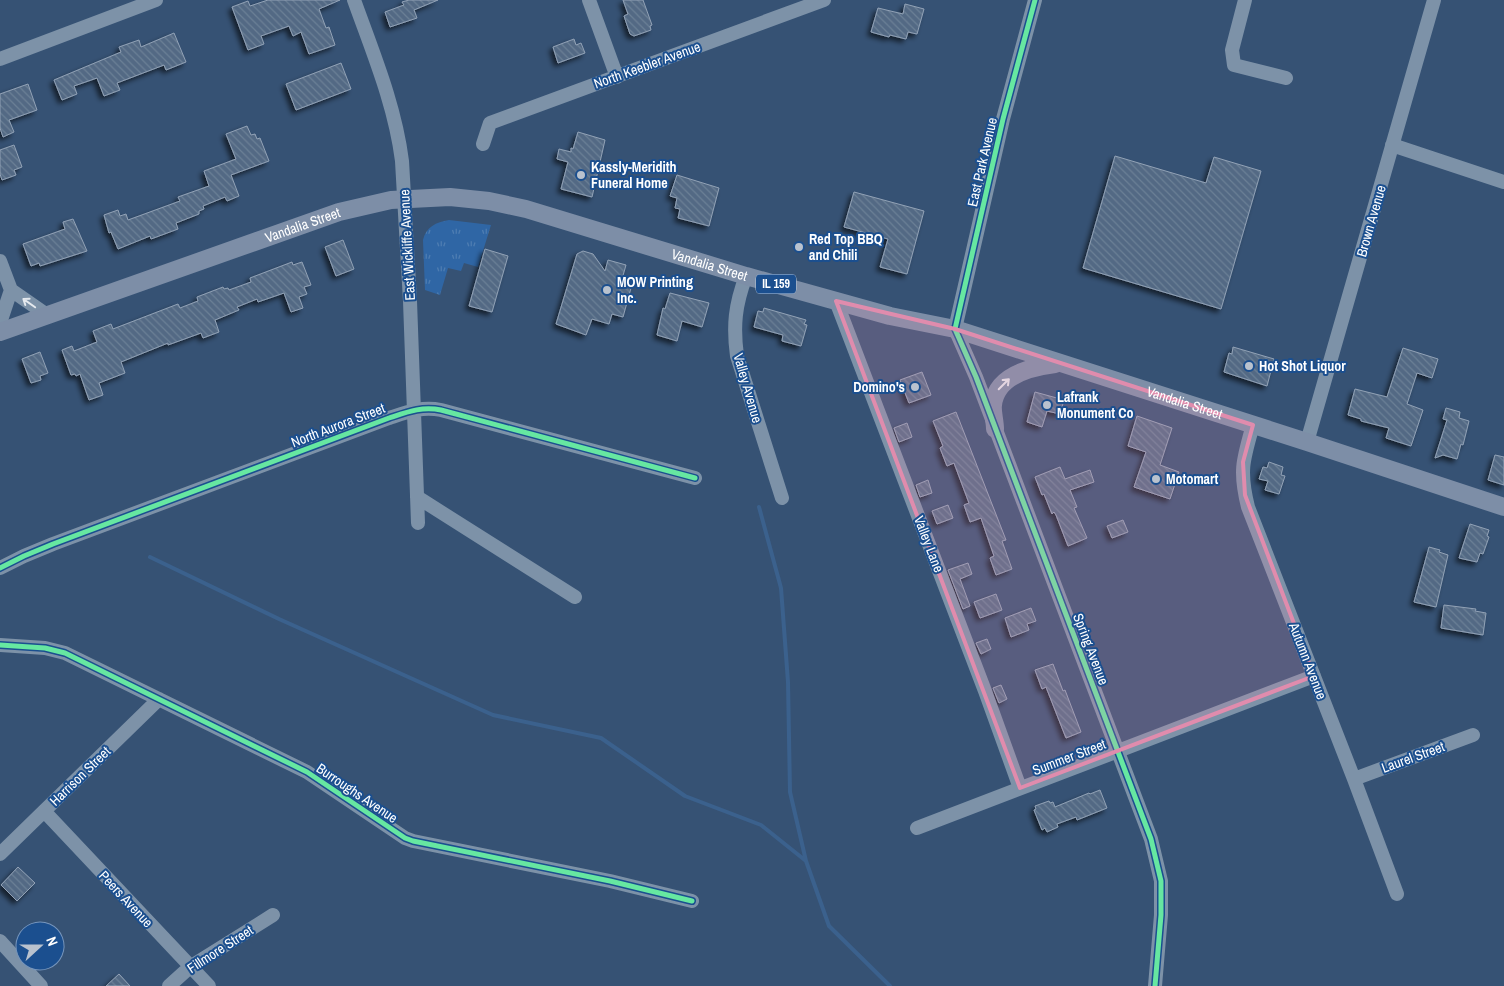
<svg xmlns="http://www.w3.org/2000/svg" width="1504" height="986" font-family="'Archivo Narrow',sans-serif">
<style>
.grass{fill:url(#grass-tufts)}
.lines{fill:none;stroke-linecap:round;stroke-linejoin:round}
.stream{stroke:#3b618d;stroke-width:4}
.building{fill:url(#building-back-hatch);stroke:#92a2b6;filter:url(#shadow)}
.minor{stroke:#7d92a8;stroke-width:14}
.major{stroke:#7d8ea7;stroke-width:18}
.cycleway-casing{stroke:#1b4f8f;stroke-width:8}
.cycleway{stroke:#66e7a1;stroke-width:5}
.oneway{stroke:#e5e9ee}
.oneway2{stroke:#e5e8ed}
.marked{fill:#e08cad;fill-opacity:0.2;stroke:#e08cad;stroke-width:4;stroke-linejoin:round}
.poi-dot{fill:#b9c2ce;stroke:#1b4f8f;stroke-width:2}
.labels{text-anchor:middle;stroke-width:4;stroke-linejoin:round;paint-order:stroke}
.shield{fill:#1b4f8f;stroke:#bbcadd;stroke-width:1}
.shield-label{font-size:12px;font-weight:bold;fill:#fff}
.street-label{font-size:14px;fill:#fff;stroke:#1b4f8f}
.poi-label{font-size:14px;font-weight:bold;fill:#fff;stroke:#1b4f8f;text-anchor:start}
</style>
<defs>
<pattern id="grass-tufts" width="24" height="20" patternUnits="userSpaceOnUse" patternTransform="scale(1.25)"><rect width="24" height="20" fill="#2f66a5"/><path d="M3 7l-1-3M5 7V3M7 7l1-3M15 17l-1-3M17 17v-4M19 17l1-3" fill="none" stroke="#4e7db2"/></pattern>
<pattern id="building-back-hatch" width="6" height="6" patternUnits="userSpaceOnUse" patternTransform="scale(1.25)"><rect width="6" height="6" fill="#526984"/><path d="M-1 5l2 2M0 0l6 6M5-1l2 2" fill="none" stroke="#6c8096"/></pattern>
<filter id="shadow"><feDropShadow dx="-3.5" dy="3.5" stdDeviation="2.5" flood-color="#0009"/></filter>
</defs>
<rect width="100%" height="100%" fill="#365274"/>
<path class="grass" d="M449 220 491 225 478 267 464 263 461 271 448 268 440 295 425 290 423 240C426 227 436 222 449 220Z"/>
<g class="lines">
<path class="stream" d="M759 507 781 588 788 682 790 792 806 861
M150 557 279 619 493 715 601 738 685 796 761 825 806 861 829 926 890 986"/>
</g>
<path class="building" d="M268 0H340L319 9 326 28 329 27 335 45 309 54 301 32 293 36 289 26 261 36 264 44 248 50 232 7 248 1 250 6Z
M409 0H438L414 10 417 18 390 27 385 12 404 5 402 2Z
M623 0H643L652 25 650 26 651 30 634 36 630 34 624 16 628 14Z
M905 4 924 9 917 34 908 32 906 39 890 35 889 37 871 32 878 8 903 14Z
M174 33 186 62 166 70 164 65 117 83 120 90 104 96 97 78 74 86 77 94 62 100 54 80 121 52 119 47 139 40 141 47Z
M574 39 576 45 581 43 585 53 558 63 553 47Z
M341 63 351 89 296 110 286 84Z
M28 84 37 110 9 120 14 132 3 137 0 128V94Z
M247 126 251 135 255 134 257 139 260 138 269 161 231 175 239 196 227 201 225 197 203 206 204 209 199 211V214L176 223 178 229 151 239 150 236 118 249 111 232 109 233 104 215 118 210 120 216 126 214 128 220 180 201 178 197 209 186 204 171 236 159 226 134Z
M578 132 605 140 592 197 561 189 568 162 557 159 559 149 571 152V148L573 149Z
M14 145 22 167 14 170 16 175 2 180 0 174V150Z
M1115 156 1206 183 1214 157 1261 171 1221 309 1083 268Z
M677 175 719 188 709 226 678 218 680 209 675 208 677 198 670 196Z
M854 192 924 211 907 274 880 267 888 239 844 227Z
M73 219 87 251 40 266 39 263 31 266 23 244 65 229 63 222Z
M343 240 354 269 336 276 325 247Z
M485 249 508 256 492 312 469 306Z
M583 251 593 254 605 271 608 260 626 265 620 286 631 288 623 317 612 314 609 324 592 319 586 335 556 324 577 254Z
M292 262 293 265 302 262 311 285 304 287 307 294 299 297 303 308 291 312 284 293 258 302 257 299 237 307 239 310 215 320 219 332 203 338 201 333 168 345V343L121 362 125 373 99 383 103 395 89 400 80 374 76 376 75 374 71 375 62 350 72 346 74 351 97 342 93 331 111 324 113 329 178 304 180 308 198 301 197 297 223 287 224 289 228 288 229 290 251 282 250 278Z
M670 293 709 303 702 327 682 321 677 341 657 335 663 308 665 309Z
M764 308 806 320 804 324 807 325 801 346 782 341 783 335 754 327 758 311 763 312Z
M1233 347 1274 359 1267 386 1224 372 1229 353 1232 354Z
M1403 348 1438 359 1432 378 1417 373 1407 404 1423 410 1411 446 1386 438 1389 428 1361 421V419L1348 415 1355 389 1387 397Z
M40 352 48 373 40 376 41 380 31 383 22 359Z
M922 372 931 395 909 403 900 380Z
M1035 392 1064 400 1060 414 1047 411 1042 427 1027 422Z
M1446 408 1460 412 1459 418 1469 421 1463 445 1461 444 1457 459 1443 455 1435 458 1447 420 1443 419Z
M956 412 1006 540 1002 541 1012 569 996 575 990 558 994 556 981 518 970 522 964 505 969 503 954 463 947 466 940 448 943 446 933 421Z
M1137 416 1172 428 1160 465 1179 472 1170 499 1134 487 1146 452 1128 446Z
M907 423 912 437 899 442 894 428Z
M1495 455 1504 457V485L1488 480Z
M1269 462 1283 467 1281 475 1285 476 1279 494 1265 490 1268 481 1259 479 1263 467 1267 468Z
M1060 467 1065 479 1090 470 1094 482 1070 490 1077 507 1074 508 1087 538 1068 546 1056 515 1054 512 1052 514 1044 494 1042 495 1035 477Z
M928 480 932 493 920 497 916 485Z
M948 505 953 518 937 524 932 511Z
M1123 520 1128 532 1112 538 1107 526Z
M1470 524 1489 530 1487 536 1489 537 1483 554 1480 553 1477 562 1459 558Z
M1429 547 1440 550 1439 552 1448 555 1436 607 1414 602Z
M968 563 972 574 960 579 970 606 963 609 948 570Z
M996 594 1002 610 980 618 974 602Z
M1444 605 1476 609 1475 611 1486 613 1483 635 1441 628Z
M1031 608 1036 621 1027 624 1029 630 1011 637 1005 618Z
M987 639 991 649 981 654 976 643Z
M1053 664 1063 691 1065 690 1081 732 1066 738 1046 687 1042 689 1035 670Z
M1001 685 1007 699 999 703 993 688Z
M1100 790 1107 808 1077 820 1076 817 1057 824 1058 827 1047 832 1045 828 1042 830 1034 810 1036 809 1035 806 1049 801 1050 803 1053 802 1055 807 1089 793 1090 794Z
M18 867 35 883 17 901 1 885Z
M119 974 130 986H106Z"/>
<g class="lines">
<path class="minor" d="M354 0C373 53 395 105 402 161L410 301 418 523
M589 0 617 77
M1035 0 1003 119 955 329 976 377 1151 839 1161 881V915L1155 986
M1245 0 1232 50 1234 65 1286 78
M0 59 156 0
M483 144 490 123 824 0
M1392 145 1504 182
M0 261 11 290
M746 276C735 305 733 326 737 356L782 498
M11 290 47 315
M836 301 985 691 1020 788
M0 323 11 290
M1253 425C1243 460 1239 471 1248 507L1354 779 1397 894
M1307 442 1434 0
M417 497 575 597
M0 568 24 556 53 544 389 418C407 412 422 406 441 410L695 478
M0 645 45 648 65 653 307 772 405 838 413 841 610 881 692 901
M1354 779 1473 735
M44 811 209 986
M917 828 1314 676
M0 854 159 699
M0 941 41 986
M169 986 190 967 273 915"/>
<g class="major">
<path id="s1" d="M0 332 339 212 391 200 450 197 489 201 526 209 746 276 890 316 955 329 1307 442 1504 507"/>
<path d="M995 429C995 421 992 412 993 405 996 375 1031 367 1055 364"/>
</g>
<g class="cycleway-casing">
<path id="cycleway" d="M1035 0 1003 119 955 329 976 377 1151 839 1161 881V915L1155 986
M0 568 24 556 53 544 389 418C407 412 422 406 441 410L695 478
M0 645 45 648 65 653 307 772 405 838 413 841 610 881 692 901"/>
</g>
<use href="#cycleway" class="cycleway"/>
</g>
<defs><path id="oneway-shaft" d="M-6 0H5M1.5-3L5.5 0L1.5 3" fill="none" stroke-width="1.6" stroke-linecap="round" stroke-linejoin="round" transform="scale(1.25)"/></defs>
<use class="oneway" href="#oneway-shaft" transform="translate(29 303) rotate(-145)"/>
<use class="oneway2" href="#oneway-shaft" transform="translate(1004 384) rotate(-45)"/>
<path class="marked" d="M836 301 955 329 1253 425 1243 462 1245 495 1314 676 1020 788Z"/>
<g class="poi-dot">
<circle cx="581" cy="175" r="5"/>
<circle cx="799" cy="247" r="5"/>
<circle cx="607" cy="290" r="5"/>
<circle cx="1249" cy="366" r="5"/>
<circle cx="915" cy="387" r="5"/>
<circle cx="1047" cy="405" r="5"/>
<circle cx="1156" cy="479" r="5"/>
</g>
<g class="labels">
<rect class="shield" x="756" y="274.5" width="40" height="19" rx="4"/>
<g class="shield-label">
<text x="776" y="288">IL 159</text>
</g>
<g class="street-label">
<text transform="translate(647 65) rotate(-20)" y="5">North Keebler Avenue</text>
<text transform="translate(982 162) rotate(-77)" y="5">East Park Avenue</text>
<text transform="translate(1371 221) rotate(-74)" y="5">Brown Avenue</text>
<text dy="5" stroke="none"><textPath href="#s1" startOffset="321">Vandalia Street</textPath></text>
<text transform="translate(407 245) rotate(-93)" y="5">East Wickliffe Avenue</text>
<text dy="5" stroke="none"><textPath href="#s1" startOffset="741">Vandalia Street</textPath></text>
<text transform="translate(748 388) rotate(74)" y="5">Valley Avenue</text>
<text dy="5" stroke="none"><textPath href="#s1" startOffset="1236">Vandalia Street</textPath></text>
<text transform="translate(338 425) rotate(-21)" y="5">North Aurora Street</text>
<text transform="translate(929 544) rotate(69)" y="5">Valley Lane</text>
<text transform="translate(1091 649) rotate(69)" y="5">Spring Avenue</text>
<text transform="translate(1308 661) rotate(69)" y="5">Autumn Avenue</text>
<text transform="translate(1069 757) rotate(-21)" y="5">Summer Street</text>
<text transform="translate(1413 757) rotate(-20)" y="5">Laurel Street</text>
<text transform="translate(80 776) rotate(-44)" y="5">Harrison Street</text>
<text transform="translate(357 793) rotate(34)" y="5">Burroughs Avenue</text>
<text transform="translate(126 899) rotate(47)" y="5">Peers Avenue</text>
<text transform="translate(220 949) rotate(-33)" y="5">Fillmore Street</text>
</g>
<g class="poi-label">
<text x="591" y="172">Kassly-Meridith<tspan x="591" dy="16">Funeral Home</tspan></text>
<text x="809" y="244">Red Top BBQ<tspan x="809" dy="16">and Chili</tspan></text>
<text x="617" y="287">MOW Printing<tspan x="617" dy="16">Inc.</tspan></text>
<text x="1259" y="371">Hot Shot Liquor</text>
<text x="905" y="392" text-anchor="end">Domino's</text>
<text x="1057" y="402">Lafrank<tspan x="1057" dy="16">Monument Co</tspan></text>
<text x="1166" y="484">Motomart</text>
</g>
</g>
<g transform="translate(40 946) rotate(69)"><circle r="24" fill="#1b4f8f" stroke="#7695bc"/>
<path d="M0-4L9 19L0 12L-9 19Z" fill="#b9c2ce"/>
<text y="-8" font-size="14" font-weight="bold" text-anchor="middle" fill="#ffffff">N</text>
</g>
</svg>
